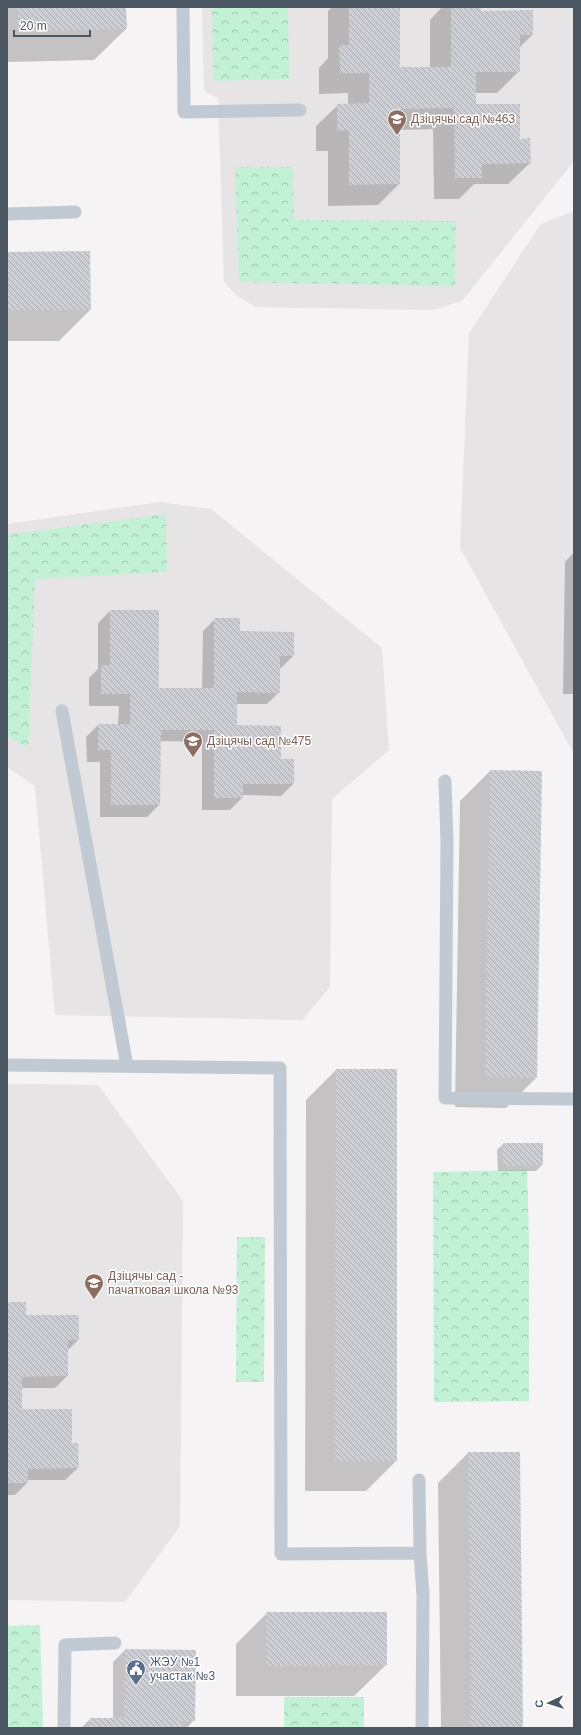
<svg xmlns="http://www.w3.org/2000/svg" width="581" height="1735" font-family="Arial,sans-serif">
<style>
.education{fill:#e6e4e5}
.forest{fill:url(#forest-crowns)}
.shadow{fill:#0003}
.building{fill:url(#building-back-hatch)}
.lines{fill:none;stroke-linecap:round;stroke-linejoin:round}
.service{stroke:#c1cad2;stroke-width:13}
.labels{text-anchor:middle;stroke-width:3;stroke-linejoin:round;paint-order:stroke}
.education-label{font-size:12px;fill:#785e54;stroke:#fff;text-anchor:start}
.service-label{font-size:12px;fill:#4e5e75;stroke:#fff;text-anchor:start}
</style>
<defs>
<pattern id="forest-crowns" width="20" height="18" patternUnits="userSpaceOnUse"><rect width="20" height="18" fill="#c3f1d5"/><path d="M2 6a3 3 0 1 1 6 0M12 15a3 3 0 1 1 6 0" fill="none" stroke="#a0c6b0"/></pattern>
<pattern id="building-back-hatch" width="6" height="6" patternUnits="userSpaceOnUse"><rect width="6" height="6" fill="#cdcfd5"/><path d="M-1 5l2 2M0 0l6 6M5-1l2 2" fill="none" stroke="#a8abb0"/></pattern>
</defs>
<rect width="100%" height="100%" fill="#f5f3f3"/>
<path class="education" d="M202 7H574V161L462 301 433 310 255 307 235 294 224 282 218 98 204 91Z
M574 211V754L460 548 469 333 541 224Z
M160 502 211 509 382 648 389 750 332 799 330 987 302 1020 55 1015 35 786 7 767V524Z
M7 1084 98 1085 183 1201 180 1526 125 1602 7 1600Z"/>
<path class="forest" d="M212 7H288L289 79 213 81Z
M235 167H292L294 220 456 221 455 286 239 282Z
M166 514 167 572 35 579 28 748 7 736V535Z
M527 1170 529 1238V1401L434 1402 433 1172Z
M237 1237H265L264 1382H236Z
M40 1625 43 1728H7V1626Z
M284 1697H364V1728H284Z"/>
<path class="shadow" d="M7 7H125L126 29 94 60 7 62Z
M332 7H399V68H430V20L442 7H480V12L532 35 519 48V71L497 93H475V105L519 140 530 163 508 184H474L459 199H434L433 129 399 130V184L378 205 328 206V151H316V126L338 105H348V93L319 94V68L328 58V11Z
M7 253 90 310 59 341H7Z
M574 552V694H563L565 562Z
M110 611H158V689H202L203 631 215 619 239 632 293 656 281 668H279V692L267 704H236V726L280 760 293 784 281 796 242 795V798L230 810H202V742L160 741 159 805 147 817H100V762H87L86 737 98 725H118L119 706H89V678L98 669V623Z
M490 771 536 1078 506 1108 455 1107 460 801Z
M336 1070H396V1461L366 1491H305L306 1100Z
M503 1144 542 1165 536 1171H498L497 1150Z
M7 1303 25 1316 78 1340 67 1351V1376L55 1388H21V1410L71 1444H77L78 1468 65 1480H27V1483L15 1495H7Z
M468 1453 522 1728H441L438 1483Z
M267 1613 386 1665 354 1696H236V1644Z
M125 1650 194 1720 187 1728H81L90 1719H113V1662Z"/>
<path class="building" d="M18 7H126L127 29 18 32Z
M349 7H400V67H451V7H481V11L533 10V35H520V72H476V104H520V139L530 138 531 163 482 164V178H455L454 108 400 109V184L349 185V130L337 131V104L369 103V73H340L339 45H349Z
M90 251 91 310 7 311V252Z
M110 610H159V688H214V618H240V631L294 632V656H280V693L237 692V725L281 726V759H294V784H243V798H214V730H161L160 805H111V750H98V724H130V694H101V665H110Z
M490 770 542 771 537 1078 485 1077Z
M336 1069H397V1461H335Z
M503 1143H543V1165L503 1166Z
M7 1302H26V1315H79V1340H68V1376L22 1377V1409H72V1443H78L79 1468 28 1469V1483H7Z
M468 1452H520L523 1728H471Z
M266 1612H387V1665L267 1666Z
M125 1649 196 1650 195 1721H182V1728H90V1718H124Z"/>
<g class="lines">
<path class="service" d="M183 7 184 112 300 110
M7 214 75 212
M62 711 127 1066
M445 781 447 843 445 1098 574 1099
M7 1065 280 1068 281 1554 420 1553
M419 1480 420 1553 423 1596 422 1728
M64 1728 65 1645 115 1643"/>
</g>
<defs>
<g id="school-pin" transform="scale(1)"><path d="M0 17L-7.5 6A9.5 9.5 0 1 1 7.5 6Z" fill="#8d6e63" stroke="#fff"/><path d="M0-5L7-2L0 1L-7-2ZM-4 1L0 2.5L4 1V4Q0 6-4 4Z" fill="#fff"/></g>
<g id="civic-pin" transform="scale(1)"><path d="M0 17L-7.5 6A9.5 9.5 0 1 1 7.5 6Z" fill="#5c6f8a" stroke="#fff"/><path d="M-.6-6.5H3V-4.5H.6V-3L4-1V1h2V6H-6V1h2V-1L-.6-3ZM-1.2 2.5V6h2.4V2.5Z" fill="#fff"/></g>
</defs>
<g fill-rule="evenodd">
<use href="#school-pin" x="397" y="119"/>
<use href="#school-pin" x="193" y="741"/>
<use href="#school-pin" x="94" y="1283"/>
<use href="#civic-pin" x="136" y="1669"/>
</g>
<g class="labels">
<g class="education-label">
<text x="411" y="123">Дзіцячы сад №463</text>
<text x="207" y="745">Дзіцячы сад №475</text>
<text x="108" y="1280">Дзіцячы сад -<tspan x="108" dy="14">пачатковая школа №93</tspan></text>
</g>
<g class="service-label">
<text x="150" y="1666">ЖЭУ №1<tspan x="150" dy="14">участак №3</tspan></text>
</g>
</g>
<rect width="581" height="1735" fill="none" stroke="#4a5661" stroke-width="16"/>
<g transform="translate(549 1703) rotate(266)" stroke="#ffffff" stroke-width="3" paint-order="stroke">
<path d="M0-3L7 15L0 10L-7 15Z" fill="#4a5661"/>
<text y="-6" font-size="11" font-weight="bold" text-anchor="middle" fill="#4a5661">С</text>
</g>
<path d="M14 30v6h76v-6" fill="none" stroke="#4a5661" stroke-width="2"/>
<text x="20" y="30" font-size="12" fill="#4a5661" stroke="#ffffff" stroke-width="3" paint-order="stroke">20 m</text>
</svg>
